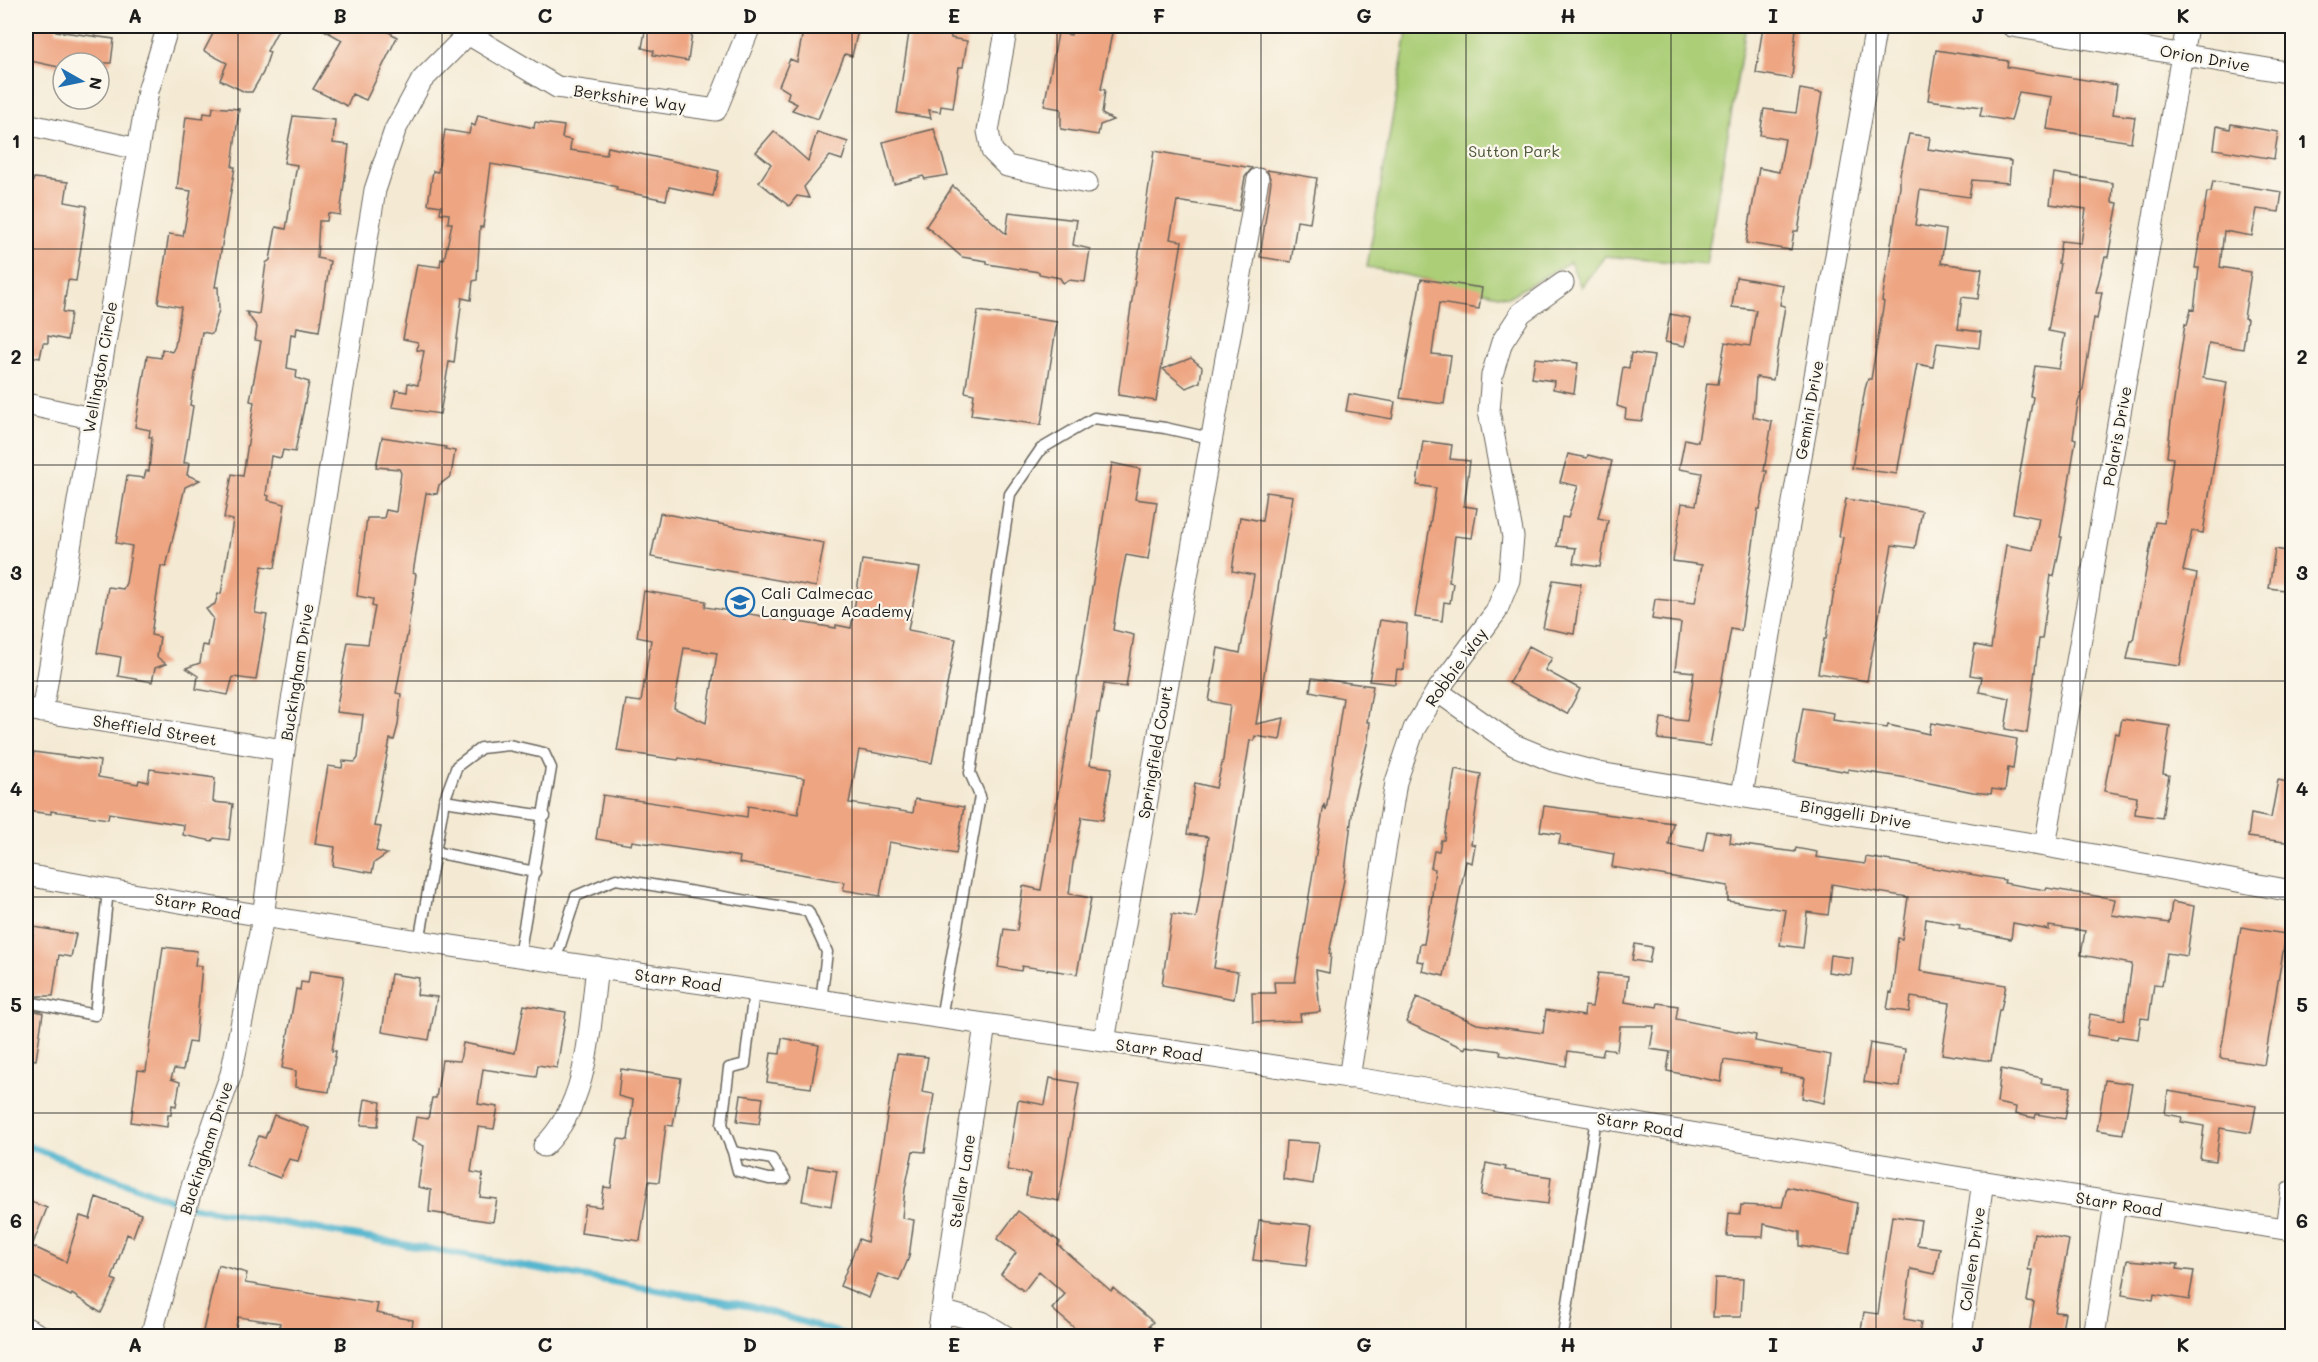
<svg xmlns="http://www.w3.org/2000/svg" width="2318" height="1362" font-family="Mali,sans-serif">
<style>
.green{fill:#abce77;stroke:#64754a;stroke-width:1.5}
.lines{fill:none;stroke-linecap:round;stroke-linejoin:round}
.stream{stroke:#4fb4ce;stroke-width:7}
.building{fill:#eea582;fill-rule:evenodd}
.lane-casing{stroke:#68645c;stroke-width:13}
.street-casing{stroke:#68645c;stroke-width:23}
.lane{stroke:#fff;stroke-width:10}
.street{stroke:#fff;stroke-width:21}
.grid{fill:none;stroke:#1c1c1c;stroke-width:1.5;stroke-opacity:0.55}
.labels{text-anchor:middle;stroke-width:4.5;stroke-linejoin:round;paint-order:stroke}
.street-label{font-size:16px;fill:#1c1c1c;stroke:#fbf7ec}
.park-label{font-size:16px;fill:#4e5a3c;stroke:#fbf7ec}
.poi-label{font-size:16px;fill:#1c1c1c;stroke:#fbf7ec;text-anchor:start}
.neatline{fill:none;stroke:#1c1c1c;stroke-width:2}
.grid-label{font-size:20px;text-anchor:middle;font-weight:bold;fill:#1c1c1c}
</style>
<rect width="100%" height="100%" fill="#fbf7ec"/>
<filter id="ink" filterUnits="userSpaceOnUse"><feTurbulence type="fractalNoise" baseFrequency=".0167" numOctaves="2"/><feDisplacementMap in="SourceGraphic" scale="12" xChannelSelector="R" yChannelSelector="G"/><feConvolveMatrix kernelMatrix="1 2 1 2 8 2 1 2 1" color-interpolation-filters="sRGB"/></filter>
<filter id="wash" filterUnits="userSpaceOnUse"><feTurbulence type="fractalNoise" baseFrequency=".008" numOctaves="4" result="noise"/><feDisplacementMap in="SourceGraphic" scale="24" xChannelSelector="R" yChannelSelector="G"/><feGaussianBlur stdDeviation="1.35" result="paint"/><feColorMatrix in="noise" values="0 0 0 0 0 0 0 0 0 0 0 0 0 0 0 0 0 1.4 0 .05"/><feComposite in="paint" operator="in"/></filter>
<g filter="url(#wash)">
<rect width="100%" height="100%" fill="#f4ead4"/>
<path class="green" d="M1408 26H1746L1706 265 1605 256 1581 287 1570 262 1508 297 1367 267Z"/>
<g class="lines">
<path class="stream" d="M26 1145 187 1206 749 1306 850 1336"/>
</g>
<g id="blocks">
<path class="building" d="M26 26H57L56 31 114 39 111 63H63V68L26 60Z
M217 26H280L267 51 270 52 263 73 252 92H245L220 80 227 63 204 51Z
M317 26H389L387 31 397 37 366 100 352 94 347 106 313 89 342 40Z
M646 26H693L688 61 653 55 654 51 642 48Z
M804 26H859L852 56 845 54 818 119 792 110 797 104 787 99 789 92 779 86 790 59 797 62Z
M910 26H949L951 38 967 41 963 67H959L953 108 941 106 940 112 929 110 931 118 897 113Z
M1083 26 1113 28 1101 89 1105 90 1102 114 1113 120 1100 125 1098 135 1061 129V109L1044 106 1058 33 1071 35 1072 27 1082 28Z
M1763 26H1796L1792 79 1756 73Z
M1936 50 2008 61 2007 67 2117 85 2113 114 2135 117 2131 142 2047 129 2052 97 2019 92 2011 121 1980 116 1982 107 1928 100Z
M1800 89 1822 93 1798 231H1794L1791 250 1746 243 1759 168 1779 172 1785 139 1760 135 1764 109 1796 113Z
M213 107 239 109 232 167H235L215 287H218L219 310 212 334 202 332 190 405 193 406 184 463H189L187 475 200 480 185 487 166 567 161 566 151 635 160 637 157 657 166 664 155 668 152 682 118 676 121 657 97 653 108 587 123 589 126 583 132 546 116 543 127 476 144 478 146 471H149L152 437H149L150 430 135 427 147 356 161 358 162 349 172 352 175 346 181 307 158 303 169 234 183 236 191 191 177 189 186 117 203 119 204 113 212 114Z
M478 115 534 128 535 122 564 126 562 138 571 140 570 150 606 155 608 147 719 171 713 196 669 187 666 200 616 190 617 187 601 183 491 164 483 227H480L477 280 473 281 471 300 462 298 454 363 449 362 440 414 392 407 396 390 407 392 408 383 418 385 424 351 417 350 418 342 403 339 417 264 440 267 441 259 444 260 452 223H448L449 214 440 213 441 206 428 204 433 171 438 172 445 130 469 134 471 124 475 126Z
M293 116 335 120 333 143 349 145 340 215 328 213 327 221H319L317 258 330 261 319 331 297 327 296 335 291 334 287 368 297 370 296 378 309 382 295 452 283 450 281 458 271 456 266 495 269 496 268 500 285 504 275 568 262 566 255 613 267 615 256 680 233 677 228 695 196 689 198 676 186 668 200 663 203 645 208 646 213 618 206 609 215 604 218 594H221L233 520 224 518 232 474 243 476 254 402 250 401 261 341 255 340 257 327 246 312 259 314 266 263 270 260 276 227 286 229 297 165 284 163Z
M2231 124 2278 132 2274 159 2214 149 2217 126 2230 129Z
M934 129 948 175 925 179 923 176 894 184 883 142Z
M774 131 808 161 817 132 848 142 842 160 830 156 804 187 809 198 797 196 789 206 759 182 771 164 756 152Z
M1909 134 1930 137 1928 149 2011 161 2009 183 1972 180 1969 197 1920 190 1915 225 1946 230 1941 263 1982 269 1978 299 1962 297 1958 329 1981 332 1979 348 1937 343 1933 367 1917 364 1897 474 1852 468 1865 389 1868 379H1871L1884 302 1882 301 1900 187V174Z
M1154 151 1252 168 1245 177 1239 211 1177 201 1170 239 1182 241 1156 401 1118 395Z
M1267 170 1317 178 1310 223 1297 221 1291 262 1260 257 1271 181Z
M2054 173 2113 183 2112 202 2118 203 2108 257H2105L2096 292H2102L2097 319 2094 318 2083 389 2078 403 2073 438 2076 439 2060 537H2062L2054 576 2051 575 2042 639H2039L2027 733 2005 729 2010 698 1979 692 1982 677 1970 675 1975 645 1991 648 2006 545 2033 550 2039 518 2013 513 2033 397 2030 396 2035 366 2059 369 2065 334 2048 331 2060 264 2058 263 2061 241 2081 243 2086 209 2050 204Z
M34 178 68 182 65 202 87 206 76 281 68 280 63 312 71 313 67 340 48 336V343H43L40 358 26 355V252L30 224H27L30 205 27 200Z
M2213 181 2282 192 2279 212 2257 209 2252 236 2224 231 2220 267 2251 272 2244 318 2247 319 2243 349 2209 343 2203 378 2227 382 2203 533 2192 531 2183 571 2197 574 2180 666 2127 659 2131 641H2133L2155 522 2164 523 2173 458 2167 457 2171 421 2185 324 2187 325 2191 309 2194 310 2199 268H2195L2207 192H2211Z
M953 186 1006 234 1009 212 1077 220 1073 245 1090 249 1085 282 1069 280 1063 283 1060 278 1039 274V272L987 264V261L962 257 926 226Z
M1736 277 1783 285 1780 305 1785 306 1773 380 1756 377 1753 417 1772 422 1764 471H1767L1760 509H1758L1741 631 1731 629 1710 746 1658 739 1661 718 1687 721 1694 672 1675 670 1681 623 1652 619 1655 599 1695 603 1702 565 1673 561 1682 503 1696 505 1702 473 1679 469 1685 439 1698 442 1707 383 1718 384 1725 342 1750 346 1756 310 1732 307Z
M1421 279 1482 288 1479 309 1439 303 1432 354 1451 356 1444 404 1400 398Z
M978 311 1057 322 1041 425 971 415 974 394 965 392Z
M1670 314 1690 318 1685 346 1665 342Z
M1631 353 1654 356 1642 421 1625 419 1626 409 1617 406 1623 367 1629 368Z
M1191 358 1202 367 1200 382 1186 388 1163 369Z
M1535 358 1578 363 1574 393 1553 389 1554 381 1532 378Z
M1349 394 1395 402 1392 419 1346 411Z
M382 437 446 447 445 449 455 451 451 476 439 485 437 494 426 493 413 573 416 574 407 636 396 693 401 694 398 725 394 740 390 739 374 826 381 827 376 851 387 854 374 863 372 873 333 866 335 847 315 844 328 766 342 768 343 761 355 762 358 758 363 715 336 712 348 642 368 644 375 607 372 606 373 599 357 596 367 518H384L386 510 396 512 401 473 399 469 376 467Z
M1423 441 1452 445 1450 459 1470 461 1464 506 1477 508 1472 538 1455 536 1449 582 1453 583 1450 603 1444 602 1442 621 1415 617 1436 488 1417 485Z
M1568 454 1587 458 1588 455 1612 461 1598 518 1608 520 1600 567 1573 563 1576 548 1557 546 1562 517 1568 518 1578 486 1560 482Z
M1112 463 1140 469 1135 499 1157 502 1148 559 1126 555 1119 590 1113 630 1134 635 1126 687 1104 684 1099 713H1097L1090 765 1112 768 1103 820 1082 817 1073 863 1069 894 1091 898 1077 974 1022 966 1021 971 998 967 1004 929 1017 931 1023 886 1041 890 1069 732Z
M1266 492 1293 496 1256 724 1284 718 1280 740 1255 736 1254 741 1250 740 1214 968 1238 972 1234 999 1162 985 1172 914 1196 918 1205 865 1208 837 1187 834 1195 783 1216 788 1223 760 1230 705 1209 701 1218 648 1240 653 1246 621 1254 575 1232 571 1240 517 1262 521Z
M1846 499 1922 511 1915 548 1892 545 1867 681 1818 673 1824 639H1826L1843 537 1839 536Z
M660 513 824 543 816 587 651 557Z
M2275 549 2292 552V591L2269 588Z
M862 560 920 568 908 630 956 639 932 763 859 750 849 803 913 813 915 799 964 807 956 854 889 842 880 896 843 890 845 882 739 863 740 857 632 841 631 845 596 839 603 795 747 817 748 806 798 814 804 778 679 758 678 760 617 751 626 700 641 702 651 640 637 637 644 591 706 601 705 607 836 628V625L851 628ZM684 648 717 653 706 723 674 708Z
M1553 580 1581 584 1574 634 1543 628Z
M1380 620 1407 624 1404 670 1397 669 1395 684 1369 681Z
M1529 646 1552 658 1545 670 1580 689 1567 714 1509 683Z
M1312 678 1373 686 1367 722H1370L1368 740 1354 798 1344 880 1329 954H1331L1329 973 1316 970 1320 1012 1300 1014 1301 1021 1253 1022 1252 993H1275L1274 982H1295L1324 804 1326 811 1343 698 1310 691Z
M1803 708 1834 713 1833 720 1887 728 1888 725 1929 734 1931 723 2017 739 2013 769 2008 768 2005 791 1992 789 1991 794 1973 792 1901 777 1848 769V772L1794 762Z
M2122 719 2170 726 2163 774 2169 775 2162 818 2135 814 2137 797 2104 791 2115 733 2119 734Z
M34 752 100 761 98 777 138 784 139 780 148 782 150 769 215 778 213 802 233 804 229 840 214 838 212 841 183 835 184 825 109 813 108 819 51 811V814L26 811V770H30Z
M1455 769 1481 774 1471 844 1475 845 1472 863 1466 861 1444 976 1422 971 1424 962 1417 961 1420 944H1424L1431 903 1435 869 1431 868 1434 851H1439L1441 840H1444Z
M2278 780 2292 783V843L2248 837 2251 814 2271 818Z
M1544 806 1673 823 1669 845 1703 851 1707 831 1731 834 1730 843 1795 852 1796 848 1817 852 1816 857 1865 864 1866 857 1904 863 2005 880 2004 883 2046 890 2047 888 2115 899 2112 915 2169 923 2172 902 2194 906 2187 956 2167 953 2162 985 2154 984 2149 1019 2141 1018 2138 1039 2118 1036 2117 1040 2087 1035 2090 1014 2124 1020 2132 964 2081 955 2085 931 2049 926V930L2013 923 2011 939 1959 929 1960 925 1926 919 1920 971 2006 985 2001 1010H1999L1991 1061 1942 1054 1950 1003 1911 997 1909 1012 1887 1009 1890 992 1892 993 1898 938 1902 939 1908 897 1832 884 1828 915 1807 912 1803 948 1780 945 1786 910 1728 901V886L1612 867 1614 854 1559 844 1561 834 1540 831Z
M34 927 76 934 71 957 59 955 53 996H31L26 1001 29 1009 43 1013 36 1060 26 1059V982Z
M2241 927 2286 934 2264 1065 2220 1058Z
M1635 944 1652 947 1649 963 1632 960Z
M163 947 197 951 195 965 202 966 195 1043 189 1042 183 1070 174 1069 171 1079 180 1082 176 1106 172 1105 171 1115H168L167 1127 131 1122 138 1070 146 1071Z
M1830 955 1853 958 1851 975 1828 972Z
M310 971 344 976 332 1051H336L329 1092 295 1087 296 1071 282 1068 296 989 300 990 301 982 308 983Z
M1598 973 1628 976 1625 1002 1657 1007 1658 1003 1678 1006 1676 1019 1756 1035 1755 1041 1831 1055 1824 1103 1802 1098 1805 1078 1780 1073 1781 1069 1724 1060 1721 1082 1667 1071 1670 1052 1650 1049 1654 1026H1620L1617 1051 1604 1049 1602 1056 1568 1051 1566 1066 1500 1055 1501 1051 1466 1046 1465 1049 1406 1022 1417 997 1477 1024 1543 1033 1546 1010 1584 1016 1585 1006 1592 1007Z
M391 974 419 978 417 995 437 997 429 1040 382 1032Z
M524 1005 566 1012 557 1068 538 1065 536 1077 483 1069 478 1104 498 1107 494 1129 478 1127 471 1172 483 1174 480 1197 497 1199 493 1222 429 1212 431 1190 418 1187 424 1146 412 1141 416 1117 428 1119 432 1098H436L442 1060 460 1061 463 1043 515 1053Z
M782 1038 819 1045 811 1088 767 1082 771 1053 780 1054Z
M1870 1043 1905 1049 1900 1087 1864 1082Z
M897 1054 928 1057 922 1092 934 1094 925 1152 913 1151 905 1189 902 1218 914 1220 909 1257 899 1281 878 1274 869 1298 840 1286 859 1239 867 1242Z
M621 1069 681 1078 673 1126 666 1125 659 1182 649 1181 640 1241 581 1233 585 1205 601 1207 604 1187 611 1188 618 1139 628 1140 633 1100 618 1096Z
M2001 1069 2042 1078 2041 1083 2071 1087 2065 1119 2036 1114 2035 1118 2015 1114 2016 1107 1997 1103Z
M1050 1078 1079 1083 1059 1201 1026 1195 1030 1174 1007 1170 1018 1100 1045 1105Z
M2105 1080 2132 1084 2123 1134 2097 1130Z
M2168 1091 2256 1106 2251 1133 2220 1128 2216 1161 2200 1159 2204 1126 2181 1122 2182 1117 2165 1114Z
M741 1095 763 1098 759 1124 737 1121Z
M365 1099 381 1102 378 1126 361 1125Z
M274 1115 309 1128 298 1161 289 1159 280 1178 246 1165 259 1136 265 1138Z
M1286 1141 1319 1143 1313 1184 1283 1179Z
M1486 1163 1506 1167 1505 1170 1551 1177 1548 1204 1481 1195Z
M808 1167 837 1171 831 1206 802 1201Z
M1787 1187 1857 1203 1849 1254 1800 1246V1232L1764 1224 1763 1237 1727 1236 1729 1213 1740 1214 1741 1205 1782 1207Z
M96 1197 141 1214 133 1237 127 1234 112 1279 117 1281 101 1313 72 1294 71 1296 26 1273V1200L47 1208 32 1246 66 1262 80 1216 90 1219Z
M1018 1211 1060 1242 1058 1245 1111 1291 1113 1288 1153 1322 1149 1326 1161 1336H1084L1052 1309 1065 1294 1039 1271 1024 1291 1001 1274 1016 1253 997 1239Z
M1892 1216 1921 1220 1917 1245 1940 1248 1935 1274 1911 1269 1904 1319 1921 1322 1919 1336H1860L1864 1312 1878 1314Z
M1259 1220 1312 1225 1306 1266 1253 1260Z
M2034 1233 2069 1240 2055 1312 2065 1313 2061 1336H2029L2034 1302 2027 1301 2032 1270H2028Z
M2128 1260 2178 1264 2177 1269 2194 1271 2189 1300 2154 1294 2153 1300 2122 1295Z
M218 1265 247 1273 245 1283 378 1304 376 1313 413 1320 411 1336H341L312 1332V1336H279L280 1323 238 1317 234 1336 203 1331Z
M1715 1278 1743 1279 1741 1317H1713Z"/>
</g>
</g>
<g filter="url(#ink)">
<use href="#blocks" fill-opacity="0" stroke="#68645c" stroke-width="1.5"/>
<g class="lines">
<g class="lane-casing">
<path id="lane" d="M444 801 545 816
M434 852 535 872
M419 942 444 801 457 766 481 748 509 745 544 753 551 768 519 956
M555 961 576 896 616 879 808 911 827 952 821 1001
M33 1003 95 1015 108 890
M941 1018 980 796 970 773 1010 494 1041 449 1094 418 1165 428 1210 438
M733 1152 738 1171 769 1179H785L772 1159 733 1152 722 1124 729 1068 745 1064 754 991
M1563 1336 1596 1118"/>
</g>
<g class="street-casing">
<path id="street" d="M1007 26 988 131 992 151 1007 166 1087 183
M2012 26 2292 73
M468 34 557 87 716 110 750 26
M26 124 138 149
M26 404 91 418
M1437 691 1514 745 1553 761 1599 773 2045 846 2292 891
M26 709 284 750
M42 712 148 91 168 26
M1742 795 1876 26
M2045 846 2187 26
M26 875C464 955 907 1010 1348 1077 1663 1126 1977 1184 2292 1230
M1104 1041 1258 179
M1349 1078 1396 782 1414 729 1437 691 1496 612 1509 580 1513 537 1489 411 1492 375 1502 342 1521 313 1563 283
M544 1146C590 1101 589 1028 597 967
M2287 1229 2292 1191
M942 1311 982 1322 1005 1336
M26 1328 41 1336
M151 1336 195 1176 231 1074 263 918 284 750 375 190 395 130 422 80 468 34 473 26
M938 1336 985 1025
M1961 1336 1983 1181
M2094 1336 2115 1204"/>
</g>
<use href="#lane" class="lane"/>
<use href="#street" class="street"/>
</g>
</g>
<path class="grid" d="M238 26V1336M442 26V1336M647 26V1336M852 26V1336M1057 26V1336M1261 26V1336M1466 26V1336M1671 26V1336M1876 26V1336M2080 26V1336M26 249H2292M26 465H2292M26 681H2292M26 897H2292M26 1113H2292"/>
<defs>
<g id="school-ring" transform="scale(1.5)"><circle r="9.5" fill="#fbf7ec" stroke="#1f6fb2" stroke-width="1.5"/><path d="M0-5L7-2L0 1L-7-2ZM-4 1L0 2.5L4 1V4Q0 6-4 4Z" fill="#1f6fb2"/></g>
</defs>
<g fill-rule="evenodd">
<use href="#school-ring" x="740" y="602"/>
</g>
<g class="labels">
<g class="street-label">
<text transform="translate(2205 58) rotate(10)" y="6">Orion Drive</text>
<text transform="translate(630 98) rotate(8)" y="6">Berkshire Way</text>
<text transform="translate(100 367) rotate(-80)" y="6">Wellington Circle</text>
<text transform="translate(1809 410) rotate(-80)" y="6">Gemini Drive</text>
<text transform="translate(2117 436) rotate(-80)" y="6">Polaris Drive</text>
<text transform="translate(1456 667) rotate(-54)" y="6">Robbie Way</text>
<text transform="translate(297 672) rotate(-81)" y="6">Buckingham Drive</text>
<text transform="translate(155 730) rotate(9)" y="6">Sheffield Street</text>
<text transform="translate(1155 752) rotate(-80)" y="6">Springfield Court</text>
<text transform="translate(1856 814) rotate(9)" y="6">Binggelli Drive</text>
<text transform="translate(198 906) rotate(10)" y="6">Starr Road</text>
<text transform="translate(678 980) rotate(8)" y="6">Starr Road</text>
<text transform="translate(1159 1050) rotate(8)" y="6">Starr Road</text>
<text transform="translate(1640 1125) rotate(9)" y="6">Starr Road</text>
<text transform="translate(206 1148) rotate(-72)" y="6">Buckingham Drive</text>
<text transform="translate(962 1181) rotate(-81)" y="6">Stellar Lane</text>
<text transform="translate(2119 1204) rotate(9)" y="6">Starr Road</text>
<text transform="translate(1972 1259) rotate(-82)" y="6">Colleen Drive</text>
</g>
<g class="park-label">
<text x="1514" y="157">Sutton Park</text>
</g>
<g class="poi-label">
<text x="761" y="599">Cali Calmecac<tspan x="761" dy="18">Language Academy</tspan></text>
</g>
</g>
<rect width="2318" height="1362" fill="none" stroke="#fbf7ec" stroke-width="66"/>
<g transform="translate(81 81) rotate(99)"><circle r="28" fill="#fbf7ec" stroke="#a29f99" stroke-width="1.5"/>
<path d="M0-4.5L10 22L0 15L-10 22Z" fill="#1f6fb2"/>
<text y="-9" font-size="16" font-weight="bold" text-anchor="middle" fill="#1c1c1c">N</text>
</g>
<rect x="33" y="33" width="2252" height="1296" class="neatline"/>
<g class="grid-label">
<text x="135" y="23">A</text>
<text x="340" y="23">B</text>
<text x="545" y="23">C</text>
<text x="750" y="23">D</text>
<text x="954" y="23">E</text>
<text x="1159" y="23">F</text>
<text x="1364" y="23">G</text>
<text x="1568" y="23">H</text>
<text x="1773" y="23">I</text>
<text x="1978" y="23">J</text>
<text x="2183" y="23">K</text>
<text x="16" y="148">1</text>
<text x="2302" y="148">1</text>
<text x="16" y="364">2</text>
<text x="2302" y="364">2</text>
<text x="16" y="580">3</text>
<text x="2302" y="580">3</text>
<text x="16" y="796">4</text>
<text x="2302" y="796">4</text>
<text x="16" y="1012">5</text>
<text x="2302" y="1012">5</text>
<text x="16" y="1228">6</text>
<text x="2302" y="1228">6</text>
<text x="135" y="1352">A</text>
<text x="340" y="1352">B</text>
<text x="545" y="1352">C</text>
<text x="750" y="1352">D</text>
<text x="954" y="1352">E</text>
<text x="1159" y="1352">F</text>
<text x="1364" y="1352">G</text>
<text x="1568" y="1352">H</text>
<text x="1773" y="1352">I</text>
<text x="1978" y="1352">J</text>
<text x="2183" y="1352">K</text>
</g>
</svg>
